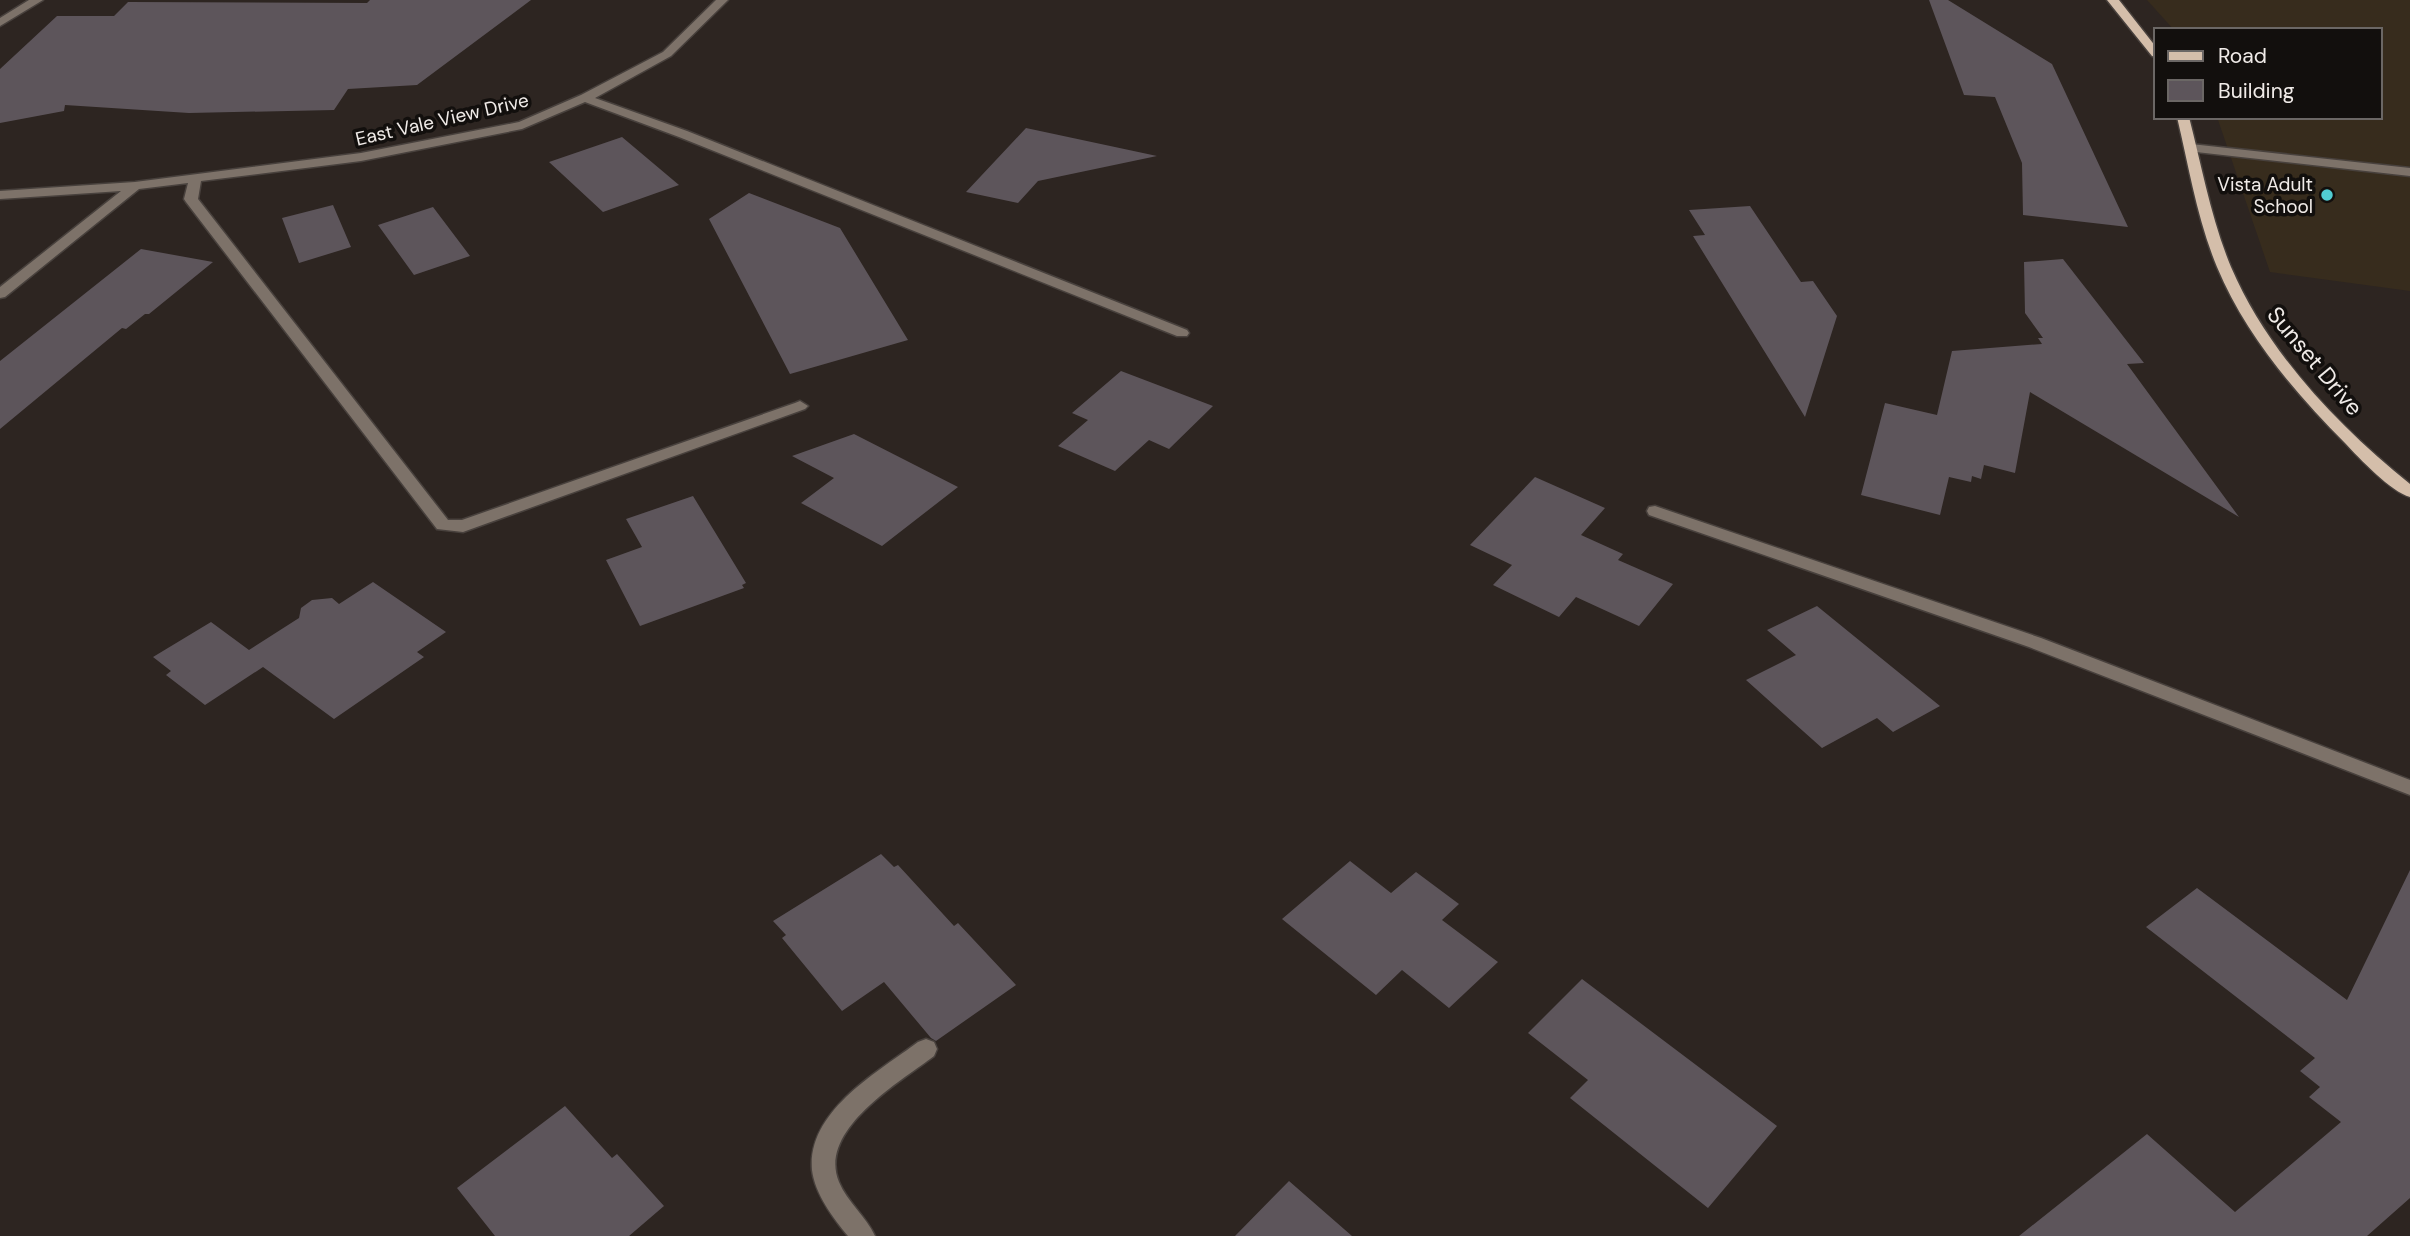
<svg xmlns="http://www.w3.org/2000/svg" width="2410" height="1236" font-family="'DM Sans',sans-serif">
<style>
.education{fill:#372c1d}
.building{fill:#5d555b}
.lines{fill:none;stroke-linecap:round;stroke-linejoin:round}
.minor-casing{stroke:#48413d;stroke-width:3}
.major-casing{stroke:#48413d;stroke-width:3}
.minor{fill:#7d7269;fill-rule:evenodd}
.major{fill:#d4beaa;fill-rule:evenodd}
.poi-dot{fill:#51ccd1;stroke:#120f0d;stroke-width:2.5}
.labels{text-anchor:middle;stroke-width:7;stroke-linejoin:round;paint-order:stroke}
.far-street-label{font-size:19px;fill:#f0ebe8;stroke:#120f0d}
.far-poi-label{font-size:19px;fill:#f0ebe8;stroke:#120f0d;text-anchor:end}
.street-label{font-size:23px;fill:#f0ebe8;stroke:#120f0d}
</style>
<rect width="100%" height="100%" fill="#2d2521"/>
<path class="education" d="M2147 0H2410V291L2270 272 2217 117H2380V30H2174Z"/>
<path class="building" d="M370 0H531L417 85 348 89 334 110 189 113 65 105 64 111 0 123V69L57 16H114L128 2 367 3Z
M1929 0H1948L2052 64 2128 227 2023 215 2022 163 1995 97 1964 95Z
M1026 128 1157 156 1038 181 1018 203 966 192Z
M622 137 679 185 603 212 549 162Z
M749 193 840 228 908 340 790 374 709 219Z
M333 205 351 247 299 263 282 218Z
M1750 206 1801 282 1813 281 1837 316 1805 417 1693 236 1705 235 1689 210Z
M433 207 470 256 414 275 378 225Z
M141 249 213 262 149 314H145L126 329 122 328 0 429V361Z
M2063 259 2144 363 2127 364 2239 517 2030 392 2015 473 1984 465 1981 479 1972 476 1971 482 1949 477 1940 515 1861 495 1885 403 1937 415 1952 351 2042 344 2038 338H2043L2025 313 2024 262Z
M1121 371 1213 406 1169 449 1149 440 1115 471 1058 446 1088 420 1072 413Z
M854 434 958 487 882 546 801 503 834 478 792 456Z
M1535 477 1605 508 1581 535 1623 554 1618 560 1673 584 1639 626 1576 597 1559 617 1493 585 1512 565 1470 545Z
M693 496 746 583 742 585 744 588 640 626 606 560 642 547 626 519Z
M373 582 446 632 417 652 424 657 334 719 263 667 205 705 166 675 171 671 153 657 211 622 249 650 299 618 301 608 312 600 332 598 339 604Z
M1817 606 1940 706 1893 732 1877 718 1822 748 1746 680 1796 655 1767 630Z
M881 854 894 867 898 865 954 926 958 923 1016 985 936 1041 931 1038 884 982 842 1011 782 938 786 935 773 921Z
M1350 861 1391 893 1416 872 1459 904 1442 920 1498 962 1449 1008 1402 970 1376 995 1282 919Z
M2410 870V1198L2367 1236H2019L2147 1134 2235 1212 2341 1122 2309 1097 2320 1087 2300 1071 2315 1058 2146 927 2197 888 2347 1000Z
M1582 979 1777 1126 1708 1208 1570 1098 1588 1080 1528 1033Z
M565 1106 612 1158 617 1154 664 1206 629 1236H495L457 1188Z
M1289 1181 1352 1236H1235Z"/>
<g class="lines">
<g class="minor-casing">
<path id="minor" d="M29 0H43L0 26V18Z
M716 0H728L671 56 595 98 687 131 1187 330 1189 333 1187 336H1177L679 137 585 102 522 129 361 161 201 181 198 199 448 520H462L795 403 800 401 808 406 805 409 463 532 437 529 186 202 184 199 188 183 139 189 5 297 0 298V287L121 191 0 199V191L135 182 361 153 519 122 581 95 663 52Z
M2191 144 2410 168V176L2187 151 2185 148Z
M1655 506 2041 638 2410 780V795L2029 647 1649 515 1647 511 1649 507Z
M926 1039 934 1042 937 1049 934 1056C900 1082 817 1130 839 1182 847 1202 866 1216 875 1236H848C833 1218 815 1194 812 1170 807 1111 878 1072 918 1042Z"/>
</g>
<g class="major-casing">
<path id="major" d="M2107 0H2119L2156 47V57L2152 56Z
M2177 117H2189C2202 167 2211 219 2231 267 2268 353 2338 426 2410 484V497C2391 492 2359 458 2345 443 2294 392 2245 334 2217 267 2197 219 2189 167 2177 117Z"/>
</g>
<use href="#minor" class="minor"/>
<use href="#major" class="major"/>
</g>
<circle class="poi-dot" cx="2327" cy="195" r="7"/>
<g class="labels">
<g class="far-street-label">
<text transform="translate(442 119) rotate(-13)" y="7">East Vale View Drive</text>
</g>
<g class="far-poi-label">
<text x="2313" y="191">Vista Adult<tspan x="2313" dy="22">School</tspan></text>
</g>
<g class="street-label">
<text transform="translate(2315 361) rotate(50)" y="8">Sunset Drive</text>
</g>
</g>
<rect x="2154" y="28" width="228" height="91" fill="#120f0d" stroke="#6b6765" stroke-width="2"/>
<rect x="2168" y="51" width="35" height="10" fill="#d4beaa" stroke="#6b6765" stroke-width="2"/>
<text x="2218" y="63" font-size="21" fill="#f0ebe8">Road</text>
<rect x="2168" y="80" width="35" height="21" fill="#5d555b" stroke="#6b6765" stroke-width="2"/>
<text x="2218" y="98" font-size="21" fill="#f0ebe8">Building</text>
</svg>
